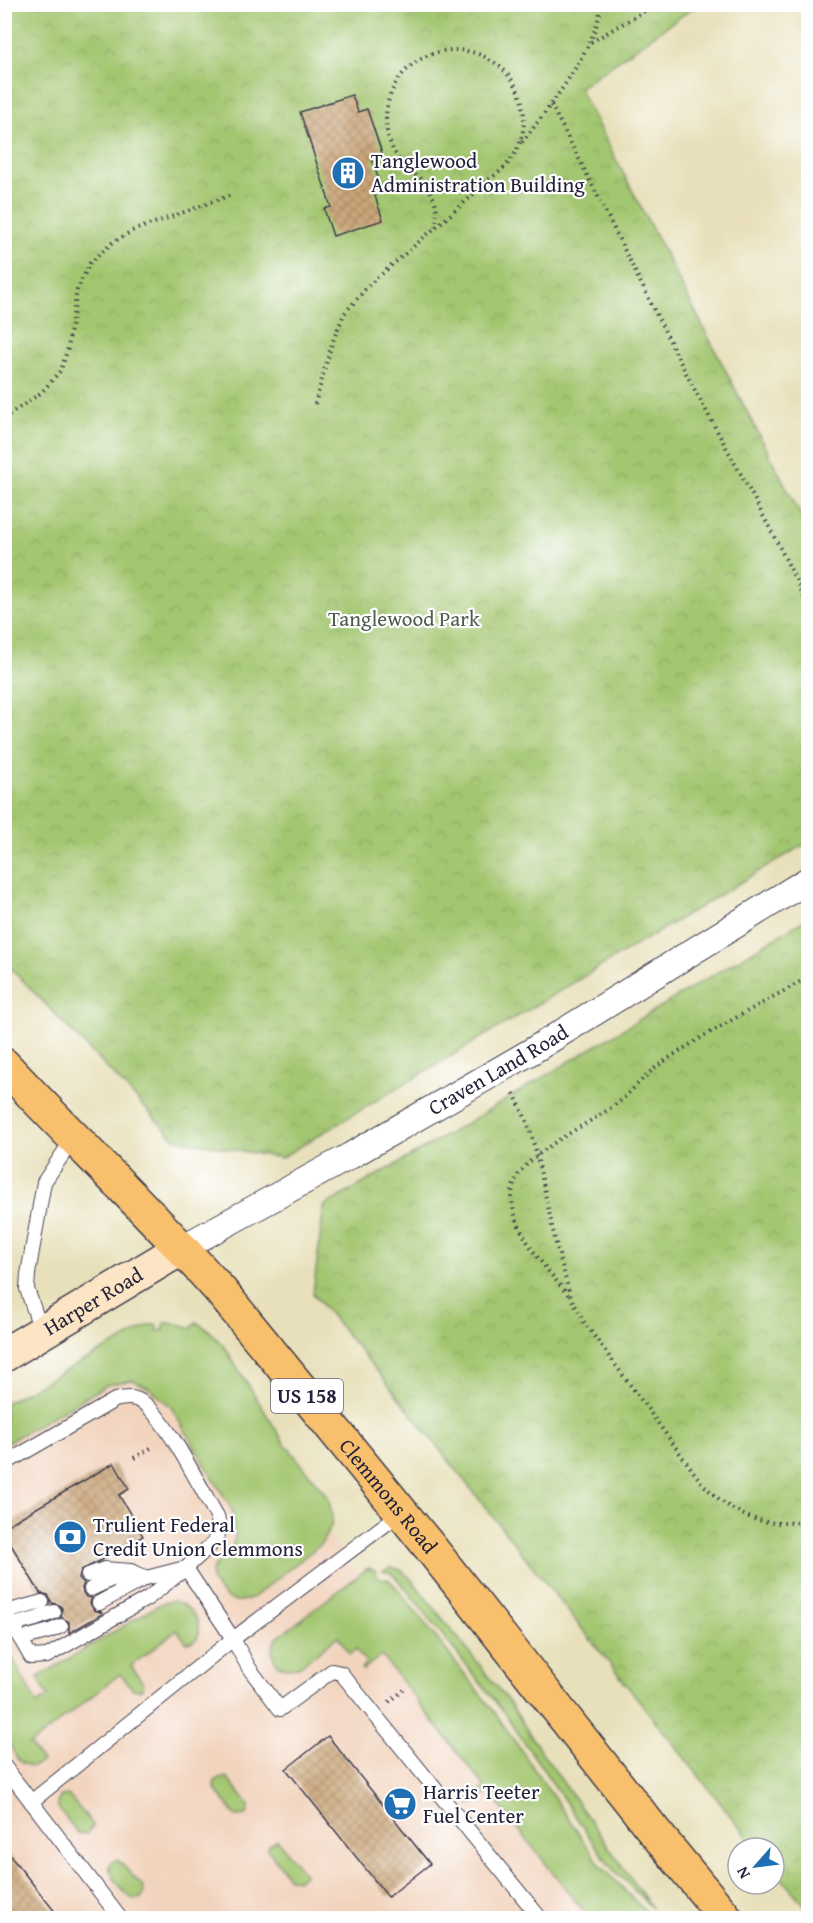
<svg xmlns="http://www.w3.org/2000/svg" width="813" height="1923" font-family="'Gentium Book Plus',serif">
<style>
.built{fill:#f2d4be}
.grass{fill:#a3c66f;stroke:#627455;stroke-width:1.5}
.park{fill:url(#park-crowns);stroke:#627455;stroke-width:1.5}
.building{fill:url(#building-cross-hatch)}
.lines{fill:none;stroke-linecap:round;stroke-linejoin:round}
.service-casing{stroke:#403e4e;stroke-width:16}
.minor-casing{stroke:#403e4e;stroke-width:28}
.secondary-casing{stroke:#403e4e;stroke-width:36}
.primary-casing{stroke:#403e4e;stroke-width:36}
.path{stroke:#403e4e;stroke-width:4;stroke-dasharray:1.5 4.5;stroke-linecap:butt}
.service{stroke:#fff;stroke-width:14}
.minor{stroke:#fff;stroke-width:26}
.secondary{stroke:#fce5c4;stroke-width:33}
.primary{stroke:#f8bf6c;stroke-width:33}
.labels{text-anchor:middle;stroke-width:4.5;stroke-linejoin:round;paint-order:stroke}
.shield{fill:#fff;stroke:#646476;stroke-width:1.5}
.shield-label{font-size:20px;font-weight:bold;fill:#22223b}
.poi-label{font-size:21px;fill:#22223b;stroke:#fff;text-anchor:start}
.park-label{font-size:21px;fill:#4f5b4d;stroke:#fff}
.street-label{font-size:21px;fill:#22223b;stroke:#fff}
</style>
<defs>
<pattern id="park-crowns" width="20" height="18" patternUnits="userSpaceOnUse" patternTransform="scale(1.5)"><rect width="20" height="18" fill="#a3c66f"/><path d="M2 6a3 3 0 1 1 6 0M12 15a3 3 0 1 1 6 0" fill="none" stroke="#8caa61"/></pattern>
<pattern id="building-cross-hatch" width="8" height="8" patternUnits="userSpaceOnUse" patternTransform="scale(1.5)"><rect width="8" height="8" fill="#cca679"/><path d="M0 0l8 8M0 8l8-8" fill="none" stroke="#a58764"/></pattern>
</defs>
<rect width="100%" height="100%" fill="#fff"/>
<filter id="ink" filterUnits="userSpaceOnUse"><feTurbulence type="fractalNoise" baseFrequency=".0167" numOctaves="2"/><feDisplacementMap in="SourceGraphic" scale="12" xChannelSelector="R" yChannelSelector="G"/><feConvolveMatrix kernelMatrix="1 2 1 2 8 2 1 2 1" color-interpolation-filters="sRGB"/></filter>
<filter id="wash" filterUnits="userSpaceOnUse"><feTurbulence type="fractalNoise" baseFrequency=".008" numOctaves="4" result="noise"/><feDisplacementMap in="SourceGraphic" scale="24" xChannelSelector="R" yChannelSelector="G"/><feGaussianBlur stdDeviation="1.35" result="paint"/><feColorMatrix in="noise" values="0 0 0 0 0 0 0 0 0 0 0 0 0 0 0 0 0 1.4 0 .05"/><feComposite in="paint" operator="in"/></filter>
<g filter="url(#wash)">
<rect width="100%" height="100%" fill="#e8e0ba"/>
<path class="built" d="M183 1346 624 1918H5L4 1416Z"/>
<path class="grass" d="M196 1322 210 1331 226 1349 283 1441 328 1497 330 1504 332 1518 331 1526 322 1543 254 1597C232 1607 222 1598 211 1579L212 1570 232 1547 235 1538 232 1510 171 1407 149 1388 133 1380 107 1385 5 1444V1403L148 1326 156 1324 158 1331 164 1330V1323L179 1324 192 1328Z
M391 1567 401 1570 412 1580 511 1705 538 1747 652 1908 609 1865 505 1714 402 1584 391 1573 383 1571Z
M368 1568 376 1571 377 1578 388 1579 397 1588 496 1714 601 1866 652 1918H589L489 1792 473 1804H468L467 1802 469 1800 485 1787 381 1655 363 1670 361 1669 366 1662 356 1649 350 1654 338 1636 299 1667 286 1668 278 1665C271 1656 270 1648 277 1638Z
M171 1601C196 1602 211 1641 187 1643L177 1630 131 1666 144 1684 143 1688 139 1690 133 1689 120 1674 30 1745 42 1761 35 1766 31 1767 20 1762 16 1757 5 1735V1644L37 1704 48 1697 38 1677 162 1603Z
M227 1777 249 1805 248 1812 246 1815 236 1816 215 1789 214 1784 216 1780Z
M68 1795 91 1822 93 1826 86 1834 78 1833 58 1808 57 1803 61 1796Z
M277 1840 303 1872 304 1875 298 1880 289 1878 268 1849V1846Z
M116 1860 119 1861 143 1887 144 1892 141 1898C137 1899 136 1901 132 1898 124 1894 109 1874 109 1866L112 1862Z"/>
<path class="park" d="M5 5H697L579 88 808 529V842L281 1158 175 1139 5 962Z
M808 918V1909L774 1870V1848H756L387 1383 313 1294 324 1206 442 1138Z"/>
<g id="blocks">
<path class="building" d="M352 95 358 112 367 109 383 156 372 159 381 187 373 190 383 220 333 236 324 209 331 207 300 112Z
M114 1463 129 1489 119 1495 143 1536 102 1560 81 1570 79 1578 84 1583 82 1588 83 1593 86 1597 92 1598 90 1603 94 1610 101 1612 102 1614 69 1633V1622L61 1617 62 1608 59 1605 52 1603 48 1595 40 1593 4 1533V1527Z
M328 1736 430 1864 388 1897 286 1769Z
M4 1848 60 1918H4Z"/>
</g>
</g>
<g filter="url(#ink)">
<use href="#blocks" fill-opacity="0" stroke="#403e4e" stroke-width="1.5"/>
<g class="lines">
<g class="service-casing">
<path id="service" d="M42 1333 27 1289 28 1274 44 1182 73 1139
M4 1464 115 1400C124 1398 133 1396 142 1402 166 1417 201 1489 217 1516 220 1525 220 1532 215 1541L186 1568 233 1639 249 1668 280 1709 332 1671 341 1673 540 1918
M88 1575 104 1569 131 1571 146 1578 181 1569
M91 1589 112 1579 129 1578
M99 1603 142 1580
M4 1610 31 1657 47 1656 148 1598 186 1568
M6 1612 42 1602
M13 1625 36 1619 54 1612
M21 1639 50 1631 61 1626
M4 1766 120 1918
M31 1802 233 1639 402 1512"/>
</g>
<g class="minor-casing">
<g id="minor">
<path id="s1" d="M182 1248 350 1156 532 1051 808 880"/>
</g>
</g>
<g class="secondary-casing">
<g id="secondary">
<path id="s2" d="M4 1355 182 1248"/>
</g>
</g>
<g class="primary-casing">
<g id="primary">
<path id="s3" d="M4 1065C75 1141 150 1212 219 1289L429 1546 654 1831 726 1918"/>
</g>
</g>
<path class="path" d="M591 42 657 4
M386 119a69 69 0 1 1 138 0a69 69 0 1 1-138 0Z
M551 105C599 196 643 289 690 381 730 456 773 529 808 606
M522 142C547 111 599 44 601 4
M424 181C436 201 439 205 435 229
M315 404 332 343 344 314 369 285 488 182
M4 418 42 392 61 370 68 348 77 290 90 263 112 243 132 231 231 195
M514 1093 528 1124 537 1155 555 1240 571 1298 584 1322 701 1482C732 1515 763 1530 808 1520
M568 1295C546 1268 500 1219 515 1181 526 1153 587 1125 612 1107 630 1095 642 1077 659 1065 706 1032 759 1006 808 977
M134 1458 154 1446
M389 1702 404 1690"/>
<use href="#service" class="service"/>
<use href="#minor" class="minor"/>
<use href="#secondary" class="secondary"/>
<use href="#primary" class="primary"/>
</g>
</g>
<defs>
<g id="building-disc" transform="scale(1.725)"><circle r="9.5" fill="#1f6fb2" stroke="#fff"/><path d="M-4-6H4V6H1V3H-1V6H-4ZM-2.5-4.3h1.7v1.8h-1.7ZM.8-4.3h1.7v1.8H.8ZM-2.5-1h1.7V.8h-1.7ZM.8-1h1.7V.8H.8Z" fill="#fff"/></g>
<g id="bank-disc" transform="scale(1.725)"><circle r="9.5" fill="#1f6fb2" stroke="#fff"/><path d="M-6-4H6V4H-6ZM0-2.3a2.3 2.3 0 1 0 0 4.6a2.3 2.3 0 1 0 0-4.6Z" fill="#fff"/></g>
<g id="supermarket-disc" transform="scale(1.725)"><circle r="9.5" fill="#1f6fb2" stroke="#fff"/><path d="M-6-5.5h2.5l.6 2H6L4.5 2H-2.5L-4.4-4H-6ZM-1.5 3.2a1.3 1.3 0 1 0 .1 0ZM3 3.2a1.3 1.3 0 1 0 .1 0Z" fill="#fff"/></g>
</defs>
<g fill-rule="evenodd">
<use href="#building-disc" x="348" y="173"/>
<use href="#bank-disc" x="70" y="1537"/>
<use href="#supermarket-disc" x="400" y="1804"/>
</g>
<g class="labels">
<rect class="shield" x="271" y="1379" width="72" height="34" rx="4.5"/>
<g class="shield-label">
<text x="307" y="1403">US 158</text>
</g>
<g class="poi-label">
<text x="371" y="168">Tanglewood<tspan x="371" dy="24">Administration Building</tspan></text>
<text x="93" y="1532">Trulient Federal<tspan x="93" dy="24">Credit Union Clemmons</tspan></text>
<text x="423" y="1799">Harris Teeter<tspan x="423" dy="24">Fuel Center</tspan></text>
</g>
<g class="park-label">
<text x="404" y="626">Tanglewood Park</text>
</g>
<g class="street-label">
<text dy="7" stroke="none"><textPath href="#s1" startOffset="363">Craven Land Road</textPath></text>
<text dy="7" stroke="none"><textPath href="#s2" startOffset="104">Harper Road</textPath></text>
<text dy="7" stroke="none"><textPath href="#s3" startOffset="578">Clemmons Road</textPath></text>
</g>
</g>
<rect width="813" height="1923" fill="none" stroke="#fff" stroke-width="24"/>
<g transform="translate(756 1866) rotate(242)"><circle r="28" fill="#ffffff" stroke="#a7a7b1" stroke-width="1.5"/>
<path d="M0-4.5L10 22L0 15L-10 22Z" fill="#1f6fb2"/>
<text y="-9" font-size="16" font-weight="bold" text-anchor="middle" fill="#22223b">N</text>
</g>
</svg>
